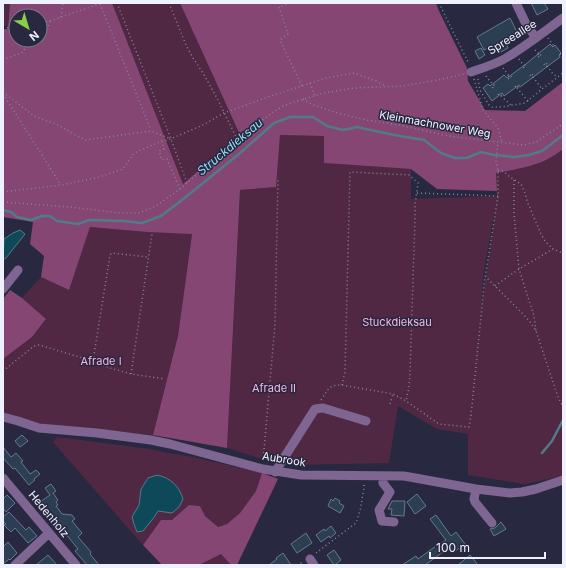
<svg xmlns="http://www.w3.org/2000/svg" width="566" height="568" font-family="Inter,sans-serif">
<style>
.green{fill:#502844;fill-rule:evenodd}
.forest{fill:#864673;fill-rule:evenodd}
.water{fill:#0d4959;stroke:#517b8a}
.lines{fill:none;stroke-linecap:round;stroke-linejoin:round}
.stream{stroke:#517b8a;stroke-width:2.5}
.building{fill:#2c3f52;stroke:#64798f}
.path{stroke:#858698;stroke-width:1.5;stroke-dasharray:1 3;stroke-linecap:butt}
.minor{stroke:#7e6592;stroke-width:9}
.labels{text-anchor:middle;stroke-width:3;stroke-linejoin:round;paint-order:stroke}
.street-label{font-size:11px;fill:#f0f1fe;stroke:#282940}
.park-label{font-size:11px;fill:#fdb1e5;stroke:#282940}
.water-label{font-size:12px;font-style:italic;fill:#93def6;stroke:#282940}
</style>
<rect width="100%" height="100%" fill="#282940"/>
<path class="green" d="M3 3H10L8 26H3Z
M112 3H180L240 136 243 139 183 184Z
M280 135 324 136V163L411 169V199L497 196 496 173C513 170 531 167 546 160 552 157 558 153 563 149V476L524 484 468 475V434L437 429 398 406 389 463 290 465 278 464 227 448 240 190 276 187ZM494 214H495L481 308 483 276Z
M90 227 147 232 192 233 178 336 153 435 41 424 3 415V359L32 337 46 320 22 298 41 277 69 290Z
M57 437 150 449 168 453 188 456 262 473 256 491 240 513 227 524 218 527 205 516 200 506 189 505 172 520H161L143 545 53 442ZM148 478 158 510 155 516 143 531 134 513 139 505 141 489Z
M221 554 231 565H199Z"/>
<path class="forest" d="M9 3H112L183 184 240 135 180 3H436L439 11 467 68 468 81 485 110 525 111 563 82V149C558 153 552 157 546 160 531 167 513 170 496 173L497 191 437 189 411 169 324 163V136L280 135 276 187 240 190 227 448 153 435 178 336 192 234 147 232 90 227 69 290 41 277 44 256 30 244 33 222 3 217V29H8L10 3ZM16 16H40V40H16Z
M10 290 22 298 46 319 32 337 3 359V299Z
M262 473 278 479 237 565H231L221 554 199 565H162L143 545 161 520H172L189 505 200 506 205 516 218 527 227 524 240 513 256 491Z"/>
<path class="water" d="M20 230 25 234 6 258 3 260 4 239 13 233Z
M157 475C171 478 179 486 183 499L179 507 172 513 158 511 155 516 143 531 137 532 134 524 132 517 139 505 141 489 148 478Z"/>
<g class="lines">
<path class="stream" d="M3 210 11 212 17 217 31 220 42 216H50L57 221 78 224 89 220 124 221 142 223 161 216 182 200 239 154 274 123 290 117H313L327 126 343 130 357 127 394 135 424 140 441 153 455 158H467L481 152 494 155 514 157 529 155 542 151 563 135
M542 453 552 441 563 420"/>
</g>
<path class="building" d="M531 3H544L548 9 537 15Z
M510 18 517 32 504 39 508 48 501 52 497 44 484 50 477 37Z
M550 44 553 47 555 45 561 53 559 55 560 57 520 87 519 85 504 96 502 93 492 101 483 88 488 84 490 86 504 75 507 78 526 64Z
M481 48 485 55 479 59 475 51Z
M22 435 28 441 20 447 15 441Z
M3 447 11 457 16 453 23 461 21 462 30 474 36 470 40 474 34 479 35 480 29 485 15 468 13 469 3 458Z
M51 484 56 491 53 493 58 500 56 502 58 505 56 506 62 514 72 515 75 519 72 521 82 533 78 537 91 552 90 554 99 565H87L75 551 78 549 40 502 50 495 45 488Z
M417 494 426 506 415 514 407 502Z
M7 495 15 503 6 512 3 508V499Z
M335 498 340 501 339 503 344 506 340 513 328 506 331 499 333 501Z
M392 501H405L404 516 391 515 392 509H388Z
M9 512 26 530 29 527 37 536 28 543 15 528 11 532 4 525 6 524 3 521V517Z
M436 515 451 536 456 532 465 544 454 552 450 547 425 565H402L416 556 418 559 436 546V547L446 540 430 519Z
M501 522 506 529 494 536 490 529 495 528Z
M331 526 336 533 330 538 329 536 321 542 316 535 324 529 325 531Z
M306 533 312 543 297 553 291 544Z
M8 542 17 553 10 560 9 559 3 564V547Z
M334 550 341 560 335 565H334L327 555Z
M283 553 291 565H269L277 559 276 558Z
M48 555 57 565H36Z
M470 555 478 565H458Z"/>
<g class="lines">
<path class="path" d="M117 3 171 139 187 183
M169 3 186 45 193 58 203 73 218 100 237 139
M290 3 279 7 288 34 280 40 302 86
M439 3 469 64
M100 4 151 130
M61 17 63 3
M50 21 102 3
M3 28 16 27
M548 38 554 46
M535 50 539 54
M560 54 563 59
M539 57 537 55 540 53 541 56
M519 59 524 66
M3 60 23 52 29 40H43L50 21 40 23
M544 64 546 67 548 65 546 63
M547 66 553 74 558 77
M503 68 509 76
M524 68 523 66 525 65 527 67
M530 75 532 78 534 76 532 74
M486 76 493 85
M533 77 542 89
M474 79 483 110 498 128 502 142
M478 79 480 90 489 105 492 107H501L525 103 542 89 563 73
M509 79 507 77 510 75 512 78
M310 83 315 96
M515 86 516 88 518 87 517 85
M493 88 492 86 494 85 495 86
M517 88 528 101
M3 92 34 116 58 125 85 140 151 131 171 139
M3 94 61 185
M498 94 499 96 502 95 500 93
M501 96 511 105
M303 99 311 104 334 112 366 120 399 125 448 136 523 145 536 142 563 124
M162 141 164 149 159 151 162 160 167 159 180 189
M498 171H503L510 177 521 184 525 193 527 201 541 234 545 241 553 249 563 253
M514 180V213L519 269 534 316 536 331
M3 192 61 185 96 178 123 169 134 153 162 141 168 140 203 125 224 113 268 97 326 78 354 73 376 81 386 86
M417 193 498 196
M3 202 70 207 120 213H139L156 206 180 189 238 139 273 112 285 105 324 93 354 88 403 86 438 80 464 74
M485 276 524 315 531 323 536 331 558 397 563 407
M495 286 519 269 553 249
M93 361 110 255 112 253 148 257
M3 371 34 346 39 345 93 361 110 368 131 374 165 379
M131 374 152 234
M342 385 345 372 350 172 409 175 418 183 415 205V219L410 373 409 387 406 401
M321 400C328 390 328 385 342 385L393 394 406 401 439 424 469 427 471 415 481 317 484 284 498 196V171L496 161 498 142
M390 404 393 394
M263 461 275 324 278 179
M316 553 356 523 360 511 364 488V484
M297 565 303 562"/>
<path class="minor" d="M516 3 526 24 536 38
M471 72C483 68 496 64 506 58 526 46 545 31 563 18
M3 289 18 270
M3 417 18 421 39 428 97 433 151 440 170 444 263 469 301 475 404 476 476 489 510 493 522 492 536 489 563 480
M275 472 315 409 323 408 366 421
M383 476V483L390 492 379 510 382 521 394 522
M3 478 76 565
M476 489 474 499 475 502 492 523
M310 559 314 565
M15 565 49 533"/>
</g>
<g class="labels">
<g class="street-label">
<text transform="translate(512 37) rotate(-32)" y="4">Spreeallee</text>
<text transform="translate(435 124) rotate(10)" y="4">Kleinmachnower Weg</text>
<text transform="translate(284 459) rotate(9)" y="4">Aubrook</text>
<text transform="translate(49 514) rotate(50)" y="4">Hedenholz</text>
</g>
<g class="park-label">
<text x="397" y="326">Stuckdieksau</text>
<text x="101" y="365">Afrade I</text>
<text x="274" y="392">Afrade II</text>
</g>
<g class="water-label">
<text transform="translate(230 147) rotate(-40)" y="4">Struckdieksau</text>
</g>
</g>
<rect width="566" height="568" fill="none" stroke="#f0f1fe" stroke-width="8"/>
<g transform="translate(28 28) rotate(142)"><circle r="19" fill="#282940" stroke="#78798c"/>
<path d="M0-3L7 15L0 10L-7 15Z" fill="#8ace47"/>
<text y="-6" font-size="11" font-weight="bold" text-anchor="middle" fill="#f0f1fe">N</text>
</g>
<path d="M430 552v6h115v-6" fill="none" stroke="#f0f1fe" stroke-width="2"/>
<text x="436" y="552" font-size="12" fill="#f0f1fe" stroke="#282940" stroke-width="3" paint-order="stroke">100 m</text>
</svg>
